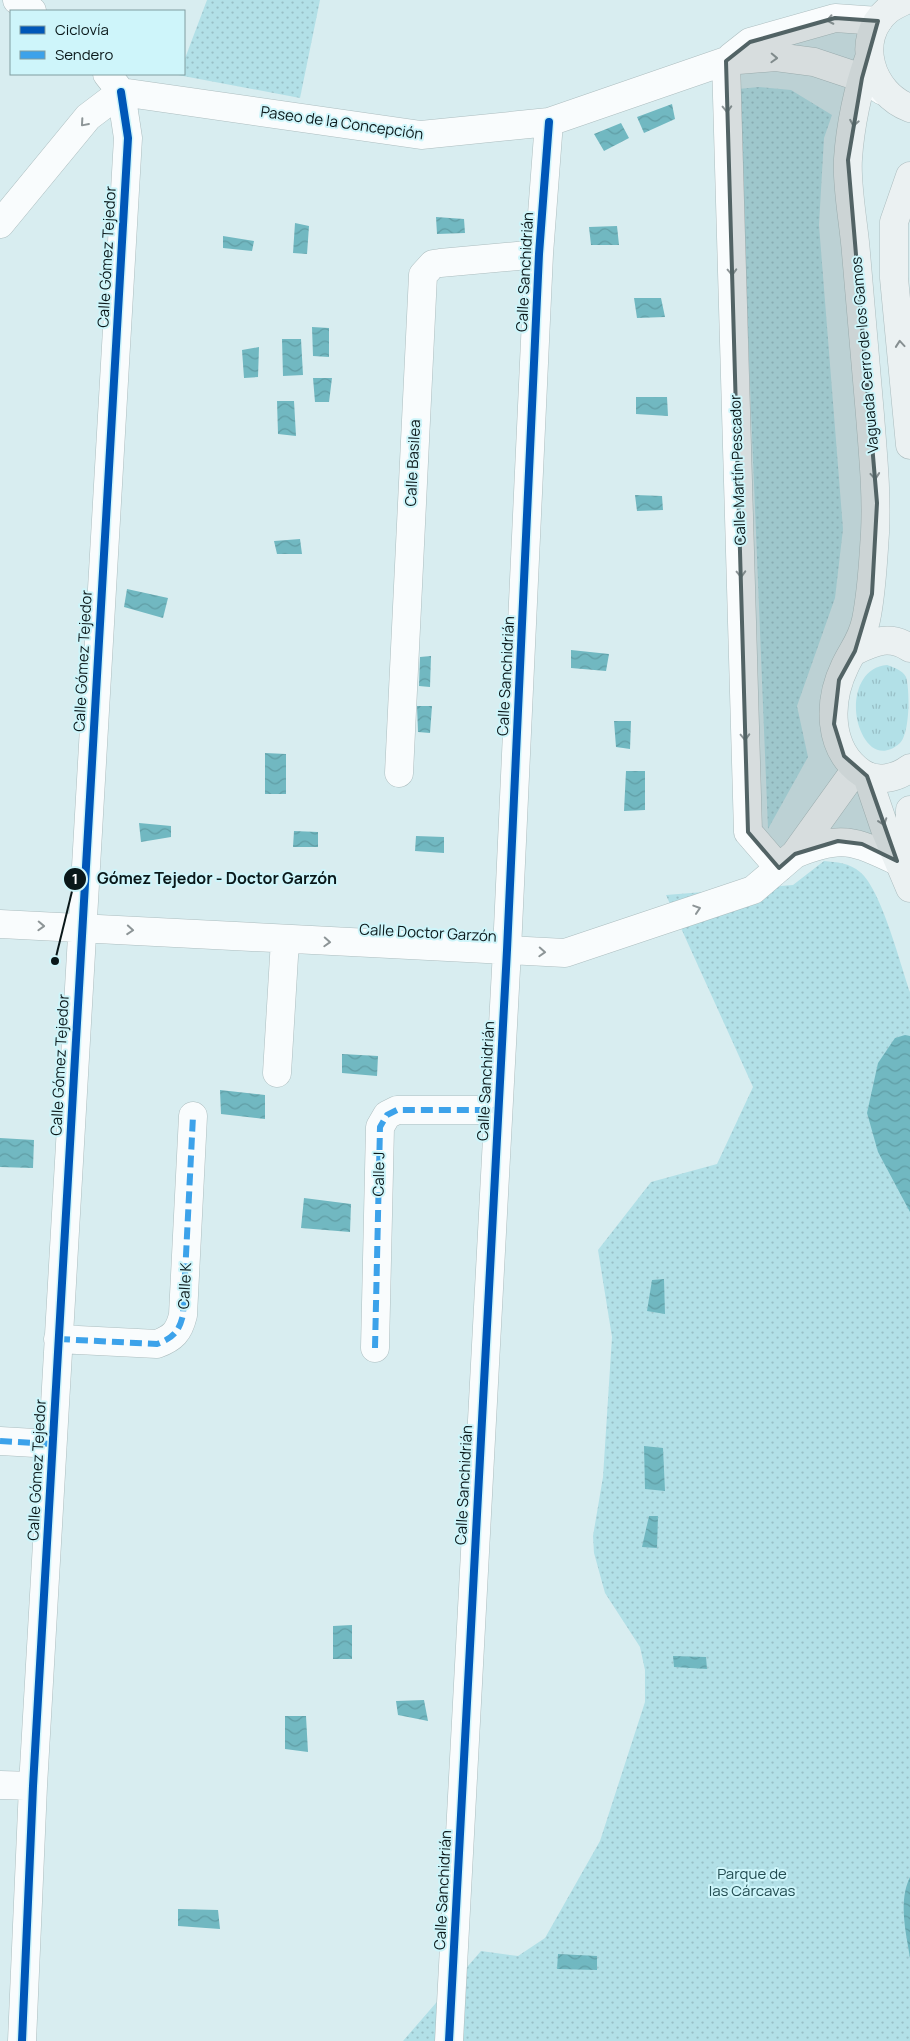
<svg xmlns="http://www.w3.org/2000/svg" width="910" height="2041" font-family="Manrope,sans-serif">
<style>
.grass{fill:url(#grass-tufts)}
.park{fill:url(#park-dots)}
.water{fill:url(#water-waves)}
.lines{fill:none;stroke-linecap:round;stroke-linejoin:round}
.minor-casing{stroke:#acbdbf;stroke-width:29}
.secondary-casing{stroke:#acbdbf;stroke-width:29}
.minor{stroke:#f9fcfd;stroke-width:28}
.secondary{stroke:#ebf1f2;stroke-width:28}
.quiet{stroke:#3ca2ea;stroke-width:6;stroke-dasharray:12 6;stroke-linecap:butt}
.cycleway-casing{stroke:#cef5fa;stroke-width:11}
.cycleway{stroke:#0057b8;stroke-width:8}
.oneway{stroke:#8d9597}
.oneway2{stroke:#868f91}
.marked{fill:#526365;fill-opacity:0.2;stroke:#526365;stroke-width:4;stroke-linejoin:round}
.labels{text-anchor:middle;stroke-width:4;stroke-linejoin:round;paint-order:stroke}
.street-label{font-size:15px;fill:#0a181a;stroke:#cef5fa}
.park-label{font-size:15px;fill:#234d52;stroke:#cef5fa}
.leader{fill:none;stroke:#0a181a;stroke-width:2}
.callout-dot{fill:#0a181a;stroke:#cef5fa;stroke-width:2}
.mark-label{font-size:15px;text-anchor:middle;font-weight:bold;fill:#fff}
.callout-label{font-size:16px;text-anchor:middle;font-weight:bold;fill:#0a181a;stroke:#cef5fa;stroke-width:4;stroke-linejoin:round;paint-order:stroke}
</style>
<defs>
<pattern id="grass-tufts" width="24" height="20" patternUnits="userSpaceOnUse" patternTransform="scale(1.25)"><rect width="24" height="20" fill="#b2e0e7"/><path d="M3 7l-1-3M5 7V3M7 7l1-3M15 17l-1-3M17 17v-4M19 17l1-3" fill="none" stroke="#98bfc6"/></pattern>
<pattern id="park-dots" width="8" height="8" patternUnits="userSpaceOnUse" patternTransform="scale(1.25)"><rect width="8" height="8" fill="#b2e0e7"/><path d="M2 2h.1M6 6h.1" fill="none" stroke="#98bfc6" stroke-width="1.8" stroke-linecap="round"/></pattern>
<pattern id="water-waves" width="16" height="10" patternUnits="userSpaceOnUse" patternTransform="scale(1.25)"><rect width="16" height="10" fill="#71b8c1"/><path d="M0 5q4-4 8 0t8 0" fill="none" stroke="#609da5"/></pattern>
</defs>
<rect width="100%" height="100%" fill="#d8edf0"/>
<path class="grass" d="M887 665C895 668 902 670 906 677 910 690 910 733 900 743 874 766 857 733 856 710 855 689 864 667 887 665Z"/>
<path class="park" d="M207 0H320L300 98 178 75 184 74V61Z
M759 87 791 90 832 115 824 138 819 225 843 529 835 598 797 706 808 757 768 829 738 89Z
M824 861C836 862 850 863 860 872 881 889 900 963 910 992V2041H403L481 1951 518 1956 545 1938 600 1841 645 1702V1670L640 1647 605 1593 594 1553 593 1536 603 1477 612 1337 598 1250 651 1182 717 1164 753 1087 666 895 793 885Z"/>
<path class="water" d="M672 104 675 119 644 133 637 117Z
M621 123 629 138 604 151 594 134Z
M436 217 464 219 465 233 437 234Z
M295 223 309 226 307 254 293 253Z
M617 226 619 245H591L589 227Z
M223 236 254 241 252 251 223 248Z
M634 298H661L665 317 637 318Z
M312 327 329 328V357L313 356Z
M282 339H301L303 375 283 376Z
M259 347 258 377 244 378 242 350Z
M313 378H332L329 402H315Z
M636 397H667L668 416 636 414Z
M277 401H294L296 436 278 434Z
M635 495 662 496 663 510 637 511Z
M300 539 302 554H277L274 541Z
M127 589 168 598 163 618 124 607Z
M571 650 609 654 606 671 571 668Z
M431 656 430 687 419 686 420 657Z
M417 706H432L430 733 418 732Z
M614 721H631L630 749 616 747Z
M265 753 286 754V794H265Z
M626 771H645V810L624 811Z
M139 823 171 826V837L141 842Z
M294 831 318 832V847H293Z
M416 836 444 837V853L415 851Z
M905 1035 910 1036V1212L878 1152 867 1113 878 1063 895 1038Z
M342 1054 378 1056 377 1076 342 1073Z
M220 1090 265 1095V1119L221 1114Z
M0 1138 34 1140 33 1168 0 1167Z
M304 1198 351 1204 350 1232 301 1228Z
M664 1279 665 1314 647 1311 652 1280Z
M644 1446 663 1448 665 1491 645 1489Z
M649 1516H658L657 1548 642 1547Z
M352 1625V1659H333V1626Z
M673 1656 706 1657 707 1669 674 1667Z
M424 1700 428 1721 398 1715 396 1701Z
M285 1716H306L308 1752 285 1749Z
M910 1877V1958C906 1932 898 1902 910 1877Z
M178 1909 218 1910 220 1929 178 1926Z
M558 1954 597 1956V1970L557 1969Z"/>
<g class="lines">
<g class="minor-casing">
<path id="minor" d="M17 0 32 11
M731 57 750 42 835 18 878 21
M726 61 748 832 779 868
M107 74 121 92 421 135 549 122 726 61 776 57 814 62 862 78 883 91
M0 224 88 117 121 92
M399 773 423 275 433 264 440 263 539 254
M795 854C841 835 853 840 897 861
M0 924 565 953 753 890 795 854 856 769
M277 1073 285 940
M58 1339 157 1344C173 1338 179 1332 183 1315L193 1116
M375 1348 380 1127 387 1115 397 1110H498
M0 1441 52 1444
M0 1785 33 1786
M22 2041 33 1786 128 138 121 92
M449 2041 507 950 539 254 549 122"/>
</g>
<g class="secondary-casing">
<path id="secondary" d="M906 0C900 3 893 6 888 10 853 39 871 94 910 108
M869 58C858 88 850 127 848 159 846 185 854 225 856 253 861 307 865 361 870 415 873 455 877 494 875 533 873 562 872 591 866 620 862 640 853 649 845 666 828 701 827 749 862 773 877 783 897 778 910 768
M910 176 894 222V278L910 445
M855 651C875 641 890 635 910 648
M867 776 885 829 910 888
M910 876V810"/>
</g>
<use href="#minor" class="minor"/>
<use href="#secondary" class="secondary"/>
<path class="quiet" d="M58 1339 157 1344C173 1338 179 1332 183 1315L193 1116
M375 1348 380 1127 387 1115 397 1110H498
M0 1441 52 1444"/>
<g class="cycleway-casing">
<path id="cycleway" d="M22 2041 33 1786 128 138 121 92
M449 2041 507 950 539 254 549 122"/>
</g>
<use href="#cycleway" class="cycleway"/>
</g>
<defs><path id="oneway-chevron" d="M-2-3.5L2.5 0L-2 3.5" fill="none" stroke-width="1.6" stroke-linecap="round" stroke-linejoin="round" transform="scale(1.25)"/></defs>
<g class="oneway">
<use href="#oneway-chevron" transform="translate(830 20) rotate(168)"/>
<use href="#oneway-chevron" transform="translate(774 58) rotate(2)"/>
<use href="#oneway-chevron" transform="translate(727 109) rotate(88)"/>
<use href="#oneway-chevron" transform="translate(84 123) rotate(131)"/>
<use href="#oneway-chevron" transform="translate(732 272) rotate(88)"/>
<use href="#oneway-chevron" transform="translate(741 574) rotate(88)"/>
<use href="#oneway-chevron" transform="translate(745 737) rotate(88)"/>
<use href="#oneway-chevron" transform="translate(697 909) rotate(-18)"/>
<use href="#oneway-chevron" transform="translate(41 926) rotate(2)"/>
<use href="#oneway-chevron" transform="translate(130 930) rotate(4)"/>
<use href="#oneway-chevron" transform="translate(327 942) rotate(3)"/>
<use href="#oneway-chevron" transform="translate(542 952) rotate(3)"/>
</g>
<g class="oneway2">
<use href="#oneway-chevron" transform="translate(854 123) rotate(100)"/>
<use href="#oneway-chevron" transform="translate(900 344) rotate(-95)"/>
<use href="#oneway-chevron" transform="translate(875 476) rotate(85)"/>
<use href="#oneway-chevron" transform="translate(883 822) rotate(71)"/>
</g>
<path class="marked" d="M835 18 878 21 862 78 848 160 877 503 872 594 855 651 839 680 834 724 844 756 867 776 897 861 862 844 838 841 795 854 779 868 748 832 726 61 750 42Z"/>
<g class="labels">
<g class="street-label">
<text transform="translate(342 123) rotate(8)" y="5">Paseo de la Concepción</text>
<text transform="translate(107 257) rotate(-87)" y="5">Calle Gómez Tejedor</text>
<text transform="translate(525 272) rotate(-87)" y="5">Calle Sanchidrián</text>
<text transform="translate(865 355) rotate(-95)" y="5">Vaguada Cerro de los Gamos</text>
<text transform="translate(413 463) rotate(-87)" y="5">Calle Basilea</text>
<text transform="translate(738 470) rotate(-92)" y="5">Calle Martín Pescador</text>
<text transform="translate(83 661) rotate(-87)" y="5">Calle Gómez Tejedor</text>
<text transform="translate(506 676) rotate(-87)" y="5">Calle Sanchidrián</text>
<text transform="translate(428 933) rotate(3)" y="5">Calle Doctor Garzón</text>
<text transform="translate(60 1065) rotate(-87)" y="5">Calle Gómez Tejedor</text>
<text transform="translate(486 1081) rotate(-87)" y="5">Calle Sanchidrián</text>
<text transform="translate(379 1174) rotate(-89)" y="5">Calle J</text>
<text transform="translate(185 1286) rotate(-87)" y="5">Calle K</text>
<text transform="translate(37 1470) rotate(-87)" y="5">Calle Gómez Tejedor</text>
<text transform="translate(464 1485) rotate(-87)" y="5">Calle Sanchidrián</text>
<text transform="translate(443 1890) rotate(-87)" y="5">Calle Sanchidrián</text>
</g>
<g class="park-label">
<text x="752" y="1879">Parque de<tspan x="752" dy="17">las Cárcavas</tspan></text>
</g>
</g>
<path class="leader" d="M55 961L75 879"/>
<g class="callout-dot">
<circle cx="55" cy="961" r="5"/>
<circle cx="75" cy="879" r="12"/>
</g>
<g class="mark-label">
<text x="75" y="884">1</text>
</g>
<g class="callout-label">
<text x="217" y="884">Gómez Tejedor - Doctor Garzón</text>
</g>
<rect x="10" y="10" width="175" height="65" fill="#cef5fa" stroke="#809da0"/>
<rect x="20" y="26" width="25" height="8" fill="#0057b8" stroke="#809da0"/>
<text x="55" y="35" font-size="15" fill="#0a181a">Ciclovía</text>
<rect x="20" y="51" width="25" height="8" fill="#3ca2ea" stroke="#809da0"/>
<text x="55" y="60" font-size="15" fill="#0a181a">Sendero</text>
</svg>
